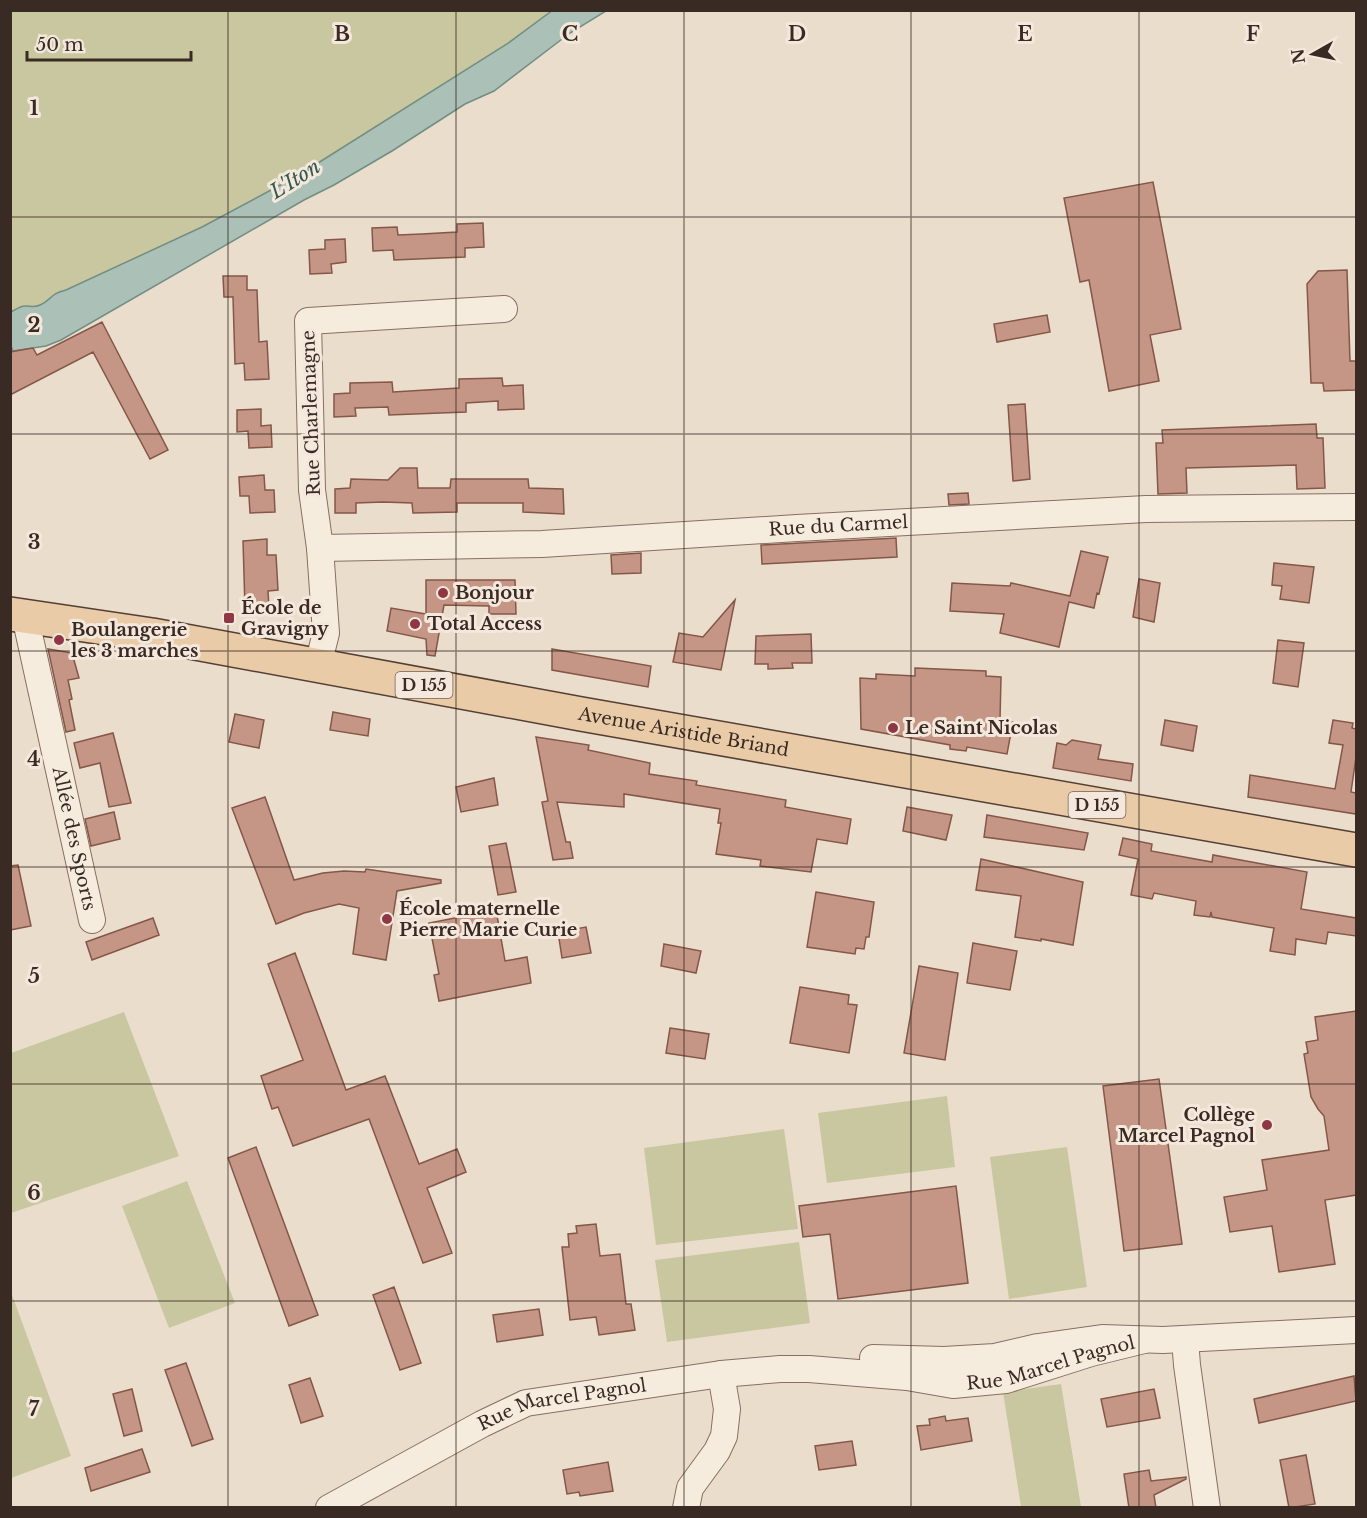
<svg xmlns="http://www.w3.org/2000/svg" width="1367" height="1518" font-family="'Libre Baskerville',serif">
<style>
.green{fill:#c9c7a0}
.water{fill:#abc0b7;stroke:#728e83;stroke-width:1.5}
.building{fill:#c59685;stroke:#845749;stroke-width:1.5}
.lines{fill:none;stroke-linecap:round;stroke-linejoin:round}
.street-casing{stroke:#876f61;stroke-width:28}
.primary-casing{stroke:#553f34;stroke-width:36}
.street{stroke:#f6ecde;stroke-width:26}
.primary{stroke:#e9cba8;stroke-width:33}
.grid{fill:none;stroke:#392a23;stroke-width:1.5;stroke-opacity:0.55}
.poi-dot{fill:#903745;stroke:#f3e8db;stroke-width:2}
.labels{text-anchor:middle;stroke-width:6;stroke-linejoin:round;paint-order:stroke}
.shield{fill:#f3e8db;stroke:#71635a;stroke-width:1.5}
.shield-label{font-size:16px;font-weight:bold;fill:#392a23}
.street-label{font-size:18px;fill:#392a23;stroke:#f3e8db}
.poi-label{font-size:18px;font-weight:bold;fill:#392a23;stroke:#f3e8db;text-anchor:start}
.water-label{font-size:20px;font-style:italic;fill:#34574f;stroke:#f3e8db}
.grid-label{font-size:20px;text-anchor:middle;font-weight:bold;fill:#392a23;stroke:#f3e8db;stroke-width:6;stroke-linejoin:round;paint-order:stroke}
</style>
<rect width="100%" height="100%" fill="#ebddcc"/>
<path class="green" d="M11 11H553L507 44 299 175 202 227 66 290C49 294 52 300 40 305 34 308 31 306 25 306 20 306 15 310 11 312Z
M124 1012 179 1156 11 1213V1053Z
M947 1096 955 1167 827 1183 818 1113Z
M784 1129 798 1229 656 1245 644 1148Z
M1067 1147 1087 1287 1009 1299 990 1157Z
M187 1181 235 1303 169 1328 122 1206Z
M799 1242 810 1323 667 1342 655 1260Z
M11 1292 71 1456 11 1478H10Z
M1061 1384 1081 1507H1021L1003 1392Z"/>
<path class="water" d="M553 10 606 11 570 33 494 91 465 104 392 151 334 185 304 200 61 340 46 346 13 351 11 346V312C15 310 20 306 25 306 31 306 34 308 40 305 52 300 49 294 66 290L202 227 299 175 507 44Z"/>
<path class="building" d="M1153 182 1181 329 1150 335 1159 381 1109 391 1089 280 1080 282 1064 198Z
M483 223 484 247 465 248V257L394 260 393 250 373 251 372 228 397 227 398 235 422 234 457 232V224Z
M345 239 346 262 331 264 332 273 310 274 309 250 325 249V240Z
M1347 270 1350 361H1356V390L1324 391 1323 383H1311L1307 284 1318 271Z
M223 276H247V290H257L259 342 267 341 269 379 245 380 244 363 235 364 233 297H224Z
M1047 315 1050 332 997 342 994 324Z
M102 322 168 450 150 459 93 352 10 395V352L33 348 37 355Z
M502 378 503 386 523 385 524 409 498 410V401L466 403V412L389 415 388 407 355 408 356 416 334 417V394L350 393V383L392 382 393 392 459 388V379Z
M1025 404 1030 479 1013 481 1008 405Z
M261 409V426L271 425 272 447 249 448 248 431 237 432V410Z
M1316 424 1317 438H1323L1325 488 1297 489 1296 465 1186 468 1187 493 1158 494 1156 443H1163L1162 430Z
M400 468H417L418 488H450L451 479H528L529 488 563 489 564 514 523 512V503H457V512L413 513 412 503 383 502 356 503V513H335V489L350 488 351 479 388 480Z
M264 475 265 490H274L275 512 250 513 249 496H240L239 477Z
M968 493 969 504 949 505 948 494Z
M896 538 897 557 762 564 761 545Z
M267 539V555H276L278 590 268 591 269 608H245L243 541Z
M1081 551 1108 557 1099 594 1097 593 1094 608 1069 602 1059 647 1000 633 1004 614 950 611 952 583 1010 586 1011 583 1070 596Z
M641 553V573L612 574 611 555Z
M1274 563 1314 567 1309 603 1280 599 1282 586 1272 585Z
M1139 579 1160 583 1154 622 1133 617Z
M426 580H515L516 614H489V606L444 605 435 656 427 655 426 639 387 631 391 608 426 614Z
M735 600 721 670 673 662 679 633 703 637Z
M811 634 812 663H792L793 668 768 669V664H755L756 636Z
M1278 640 1304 643 1298 687 1273 683Z
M48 649 72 653 79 678 68 680 72 699 69 700 75 730 66 732Z
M552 649 651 666 648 687 552 670Z
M915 668 986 671V676L1001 677 1000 720 1013 722 1007 754 967 747 966 751 950 749V745L861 729 860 678 876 679V674L915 676Z
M333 712 370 719 368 736 330 730Z
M235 714 264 720 259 748 229 742Z
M1165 720 1197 726 1193 751 1161 745Z
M1333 720 1353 723 1352 728 1356 729V757L1351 792 1356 793V814L1248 797 1250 775 1335 789 1343 745 1329 743Z
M113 733 131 803 109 807 100 763 80 768 74 743Z
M536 737 589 745 588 750 650 763 649 774 697 781 696 785 786 800 785 807 851 819 847 844 817 839 811 872 760 866 761 860 716 854 721 823H718L720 809 624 794V807L557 802 566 842H570L573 858 553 860 542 802 548 801Z
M1072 740 1101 745 1098 759 1133 764 1131 781 1053 768 1057 743 1066 745Z
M494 778 498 805 461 812 456 787Z
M265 797 294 880 323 873 344 871 365 872 366 869 441 880V883L397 891 386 960 353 954 359 908 339 904 304 913 276 924 232 808Z
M907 807 952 815 946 840 903 831Z
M114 812 120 839 91 846 85 819Z
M987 815 1088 833 1084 850 984 837Z
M1123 838 1152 844 1151 851 1212 862 1213 855 1307 872 1301 909 1356 918V936L1328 932 1326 944 1296 939 1295 955 1270 951 1274 928 1212 917 1211 912 1210 917 1194 915 1196 901 1154 893 1152 899 1131 895 1138 859 1119 855Z
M506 843 516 892 498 895 489 846Z
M981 859 1083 882 1073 945 1041 939V941L1015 937 1021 896 976 890Z
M18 865 31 926 10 930V866Z
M816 892 874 902 869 937H866L864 949 856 948 855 954 807 947Z
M496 910 505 961 527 957 531 983 439 1001 434 975 439 974 429 923Z
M153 918 159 935 92 960 86 942Z
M586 927 591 953 562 958 558 932Z
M973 943 1017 951 1010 990 967 983Z
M664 944 701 951 696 973 661 966Z
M295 953 346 1090 385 1076 419 1164 457 1149 466 1172 427 1188 452 1253 423 1263 369 1119 293 1146 278 1107 272 1109 261 1076 303 1060 268 964Z
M919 966 958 973 945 1060 904 1053Z
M800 987 849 995 848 1004 857 1005 849 1053 790 1043Z
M1356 1011V1195L1325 1200 1335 1264 1279 1272 1272 1226 1230 1232 1224 1197 1267 1190 1262 1160 1329 1150 1324 1116 1318 1109 1311 1097 1304 1054 1308 1053 1306 1042 1318 1040 1315 1017Z
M670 1028 709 1034 705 1059 666 1053Z
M1159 1079 1182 1244 1124 1251 1103 1086Z
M256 1147 318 1315 289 1326 228 1158Z
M956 1186 968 1283 838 1299 830 1234 803 1237 799 1206Z
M596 1224 600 1256 620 1254 626 1304H631L635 1330 599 1335 596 1317 570 1320 562 1247H569L568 1234 577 1233 576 1226Z
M394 1287 421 1363 400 1370 373 1295Z
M539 1309 543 1335 497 1342 493 1315Z
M186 1363 213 1439 192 1446 165 1370Z
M1354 1376 1356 1401 1259 1423 1254 1399Z
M310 1378 323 1416 301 1423 289 1385Z
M132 1389 142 1431 124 1436 113 1394Z
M1154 1389 1160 1418 1107 1427 1101 1399Z
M945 1416 946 1421 968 1418 972 1441 921 1450 917 1426 930 1425 929 1419Z
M852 1441 856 1465 819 1470 815 1446Z
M142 1449 150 1472 91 1491 85 1468Z
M1306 1455 1315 1504 1289 1508 1280 1460Z
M608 1462 613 1491 580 1496 579 1492 567 1494 563 1470Z
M1149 1470 1151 1481 1186 1477V1479L1154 1495 1156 1508H1129L1124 1474Z"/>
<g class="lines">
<g class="street-casing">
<g id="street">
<path id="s1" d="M320 548 542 544 797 528 1146 509 1356 507"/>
<path id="s2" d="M25 616 92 920"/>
<path d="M318 665 326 633 320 548 312 490 308 321 504 309"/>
<path d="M1185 1339 1187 1365 1207 1508"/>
<path d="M873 1358 944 1360 995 1357 1038 1347 1102 1338 1163 1340 1356 1330"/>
<path id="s3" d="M329 1508 482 1424 526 1403 721 1374 780 1369H809L907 1377 953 1385 1006 1380 1091 1353 1144 1340"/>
<path d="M686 1508 690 1488 717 1451 724 1436 727 1409 721 1374"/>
</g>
</g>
<g class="primary-casing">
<g id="primary">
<path id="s4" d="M10 614 152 635 581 714 1356 850"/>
</g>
</g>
<use href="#street" class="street"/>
<use href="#primary" class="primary"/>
</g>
<path class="grid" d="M228 10V1508M456 10V1508M684 10V1508M911 10V1508M1139 10V1508M10 217H1356M10 434H1356M10 651H1356M10 867H1356M10 1084H1356M10 1301H1356"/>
<g class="poi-dot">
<circle cx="443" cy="593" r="6"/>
<rect x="223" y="612" width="12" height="12" rx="3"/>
<circle cx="415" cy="624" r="6"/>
<circle cx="59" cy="640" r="6"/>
<circle cx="893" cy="728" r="6"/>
<circle cx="387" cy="919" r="6"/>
<circle cx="1267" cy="1125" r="6"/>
</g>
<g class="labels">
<g class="shield">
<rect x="395.5" y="672" width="57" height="26" rx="4.5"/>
<rect x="1068.5" y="792" width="57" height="26" rx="4.5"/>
</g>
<g class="shield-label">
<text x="424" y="691">D 155</text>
<text x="1097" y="811">D 155</text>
</g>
<g class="street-label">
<text transform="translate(311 413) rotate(-92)" y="6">Rue Charlemagne</text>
<text dy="6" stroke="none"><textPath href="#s1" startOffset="519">Rue du Carmel</textPath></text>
<text dy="6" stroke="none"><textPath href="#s4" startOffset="684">Avenue Aristide Briand</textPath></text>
<text dy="6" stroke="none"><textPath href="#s2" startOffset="228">Allée des Sports</textPath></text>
<text dy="6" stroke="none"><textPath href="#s3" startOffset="754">Rue Marcel Pagnol</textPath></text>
<text dy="6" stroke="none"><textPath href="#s3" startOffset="258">Rue Marcel Pagnol</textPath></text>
</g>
<g class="poi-label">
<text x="455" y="599">Bonjour</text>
<text x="241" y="614">École de<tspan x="241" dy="21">Gravigny</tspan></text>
<text x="427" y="630">Total Access</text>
<text x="71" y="636">Boulangerie<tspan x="71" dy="21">les 3 marches</tspan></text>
<text x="905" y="734">Le Saint Nicolas</text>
<text x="399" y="915">École maternelle<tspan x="399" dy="21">Pierre Marie Curie</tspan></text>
<text x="1255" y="1121" text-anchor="end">Collège<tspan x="1255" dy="21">Marcel Pagnol</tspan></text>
</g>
<g class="water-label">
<text transform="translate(295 179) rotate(-32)" y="7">L'Iton</text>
</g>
</g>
<g class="grid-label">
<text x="342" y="41">B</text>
<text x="570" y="41">C</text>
<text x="797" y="41">D</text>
<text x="1025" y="41">E</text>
<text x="1253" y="41">F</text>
<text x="34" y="115">1</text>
<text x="34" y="332">2</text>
<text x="34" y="549">3</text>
<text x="34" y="766">4</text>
<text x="34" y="983">5</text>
<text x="34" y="1200">6</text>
<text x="34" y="1416">7</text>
</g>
<rect width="1367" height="1518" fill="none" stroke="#392a23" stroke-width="24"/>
<g transform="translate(1313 54) rotate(261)" stroke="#f3e8db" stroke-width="4.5" paint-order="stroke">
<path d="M0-4.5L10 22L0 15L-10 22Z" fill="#392a23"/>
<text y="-9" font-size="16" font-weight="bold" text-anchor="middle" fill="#392a23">N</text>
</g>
<path d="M27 51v9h164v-9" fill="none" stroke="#392a23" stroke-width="3"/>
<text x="36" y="51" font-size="18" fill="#392a23" stroke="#f3e8db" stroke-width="4.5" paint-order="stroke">50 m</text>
</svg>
